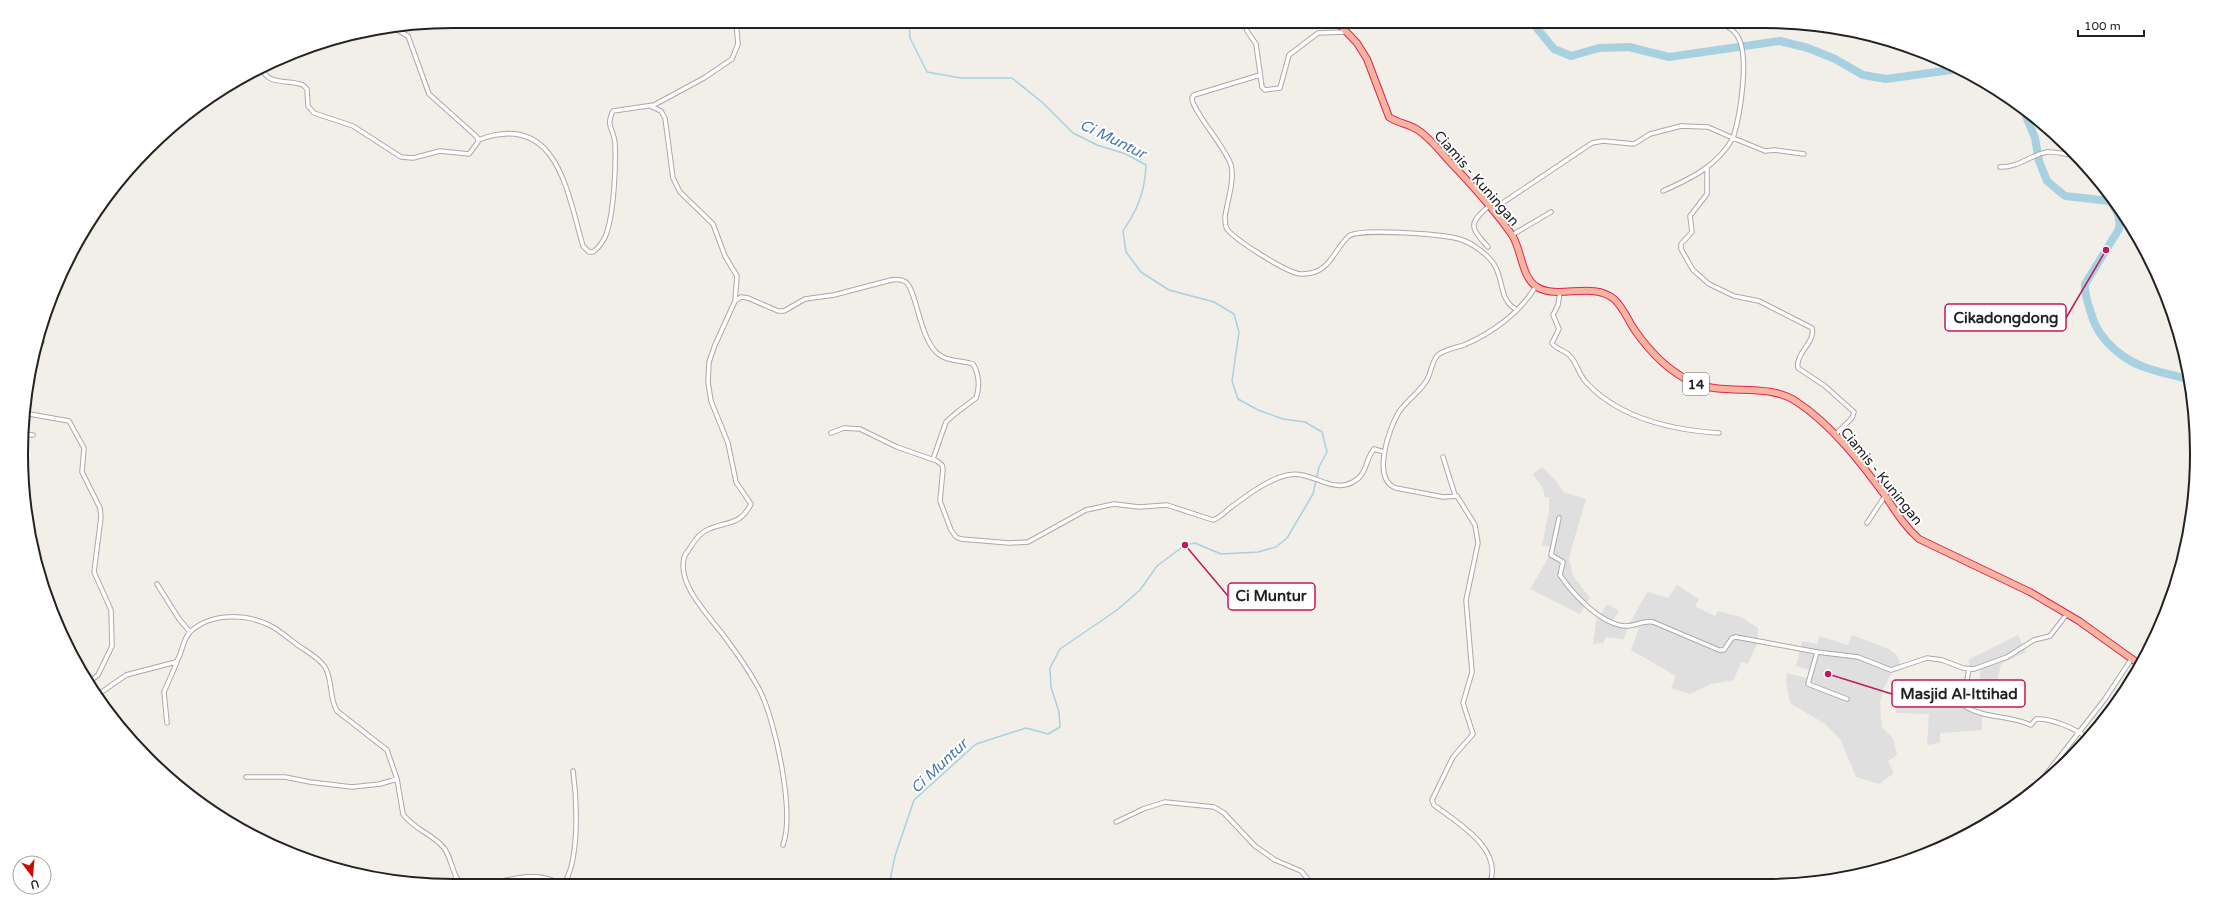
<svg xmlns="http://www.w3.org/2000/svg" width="2218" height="907" font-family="'Varela Round',sans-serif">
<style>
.residential{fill:#e0dfdf}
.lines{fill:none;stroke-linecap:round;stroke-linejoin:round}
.stream{stroke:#a7d1e1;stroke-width:1.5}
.river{stroke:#a7d1e1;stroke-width:8}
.minor-casing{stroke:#a9a9a9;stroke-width:5.5}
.trunk-casing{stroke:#e3225c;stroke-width:8}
.minor{stroke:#fff;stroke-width:3.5}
.trunk{stroke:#f5b49e;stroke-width:6}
.labels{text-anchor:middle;stroke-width:4;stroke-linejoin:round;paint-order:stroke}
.shield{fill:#fff;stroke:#646464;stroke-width:1}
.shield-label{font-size:13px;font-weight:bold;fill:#222}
.street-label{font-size:14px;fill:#222;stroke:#fff}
.water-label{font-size:15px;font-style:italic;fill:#4576af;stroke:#fff}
.rim{fill:none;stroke:#222;stroke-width:2}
.leader{fill:none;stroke:#c2185b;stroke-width:1.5}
.callout-dot{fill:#c2185b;stroke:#fff;stroke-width:1.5}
.callout{fill:#fff;stroke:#c2185b;stroke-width:1.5}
.callout-label{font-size:15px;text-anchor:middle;font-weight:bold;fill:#222}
</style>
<rect width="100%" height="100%" fill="#f2efe8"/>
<path class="residential" d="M1542 467 1557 482 1563 492 1586 499 1569 557 1573 576 1590 598 1580 614 1530 589 1547 560 1551 547 1542 545 1549 511V497H1545L1543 488 1533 474Z
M1677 585 1699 599 1695 606 1715 616 1718 611 1741 617 1758 628V642L1748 664 1741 662 1734 680 1711 684 1690 694 1671 688 1676 676 1631 650 1639 628 1627 629 1624 639 1605 637 1604 643 1593 644 1596 621 1607 604 1619 611 1613 620 1620 623H1630L1647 592 1668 598Z
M1852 635 1889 649 1897 655 1902 669 1891 674 1883 689 1880 704 1882 728 1893 738 1897 755 1888 761 1894 773 1879 784 1856 777 1840 739 1825 724 1790 703 1786 682 1787 673 1807 678 1809 670 1796 666 1802 641 1817 644 1819 636 1848 645Z
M2018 635 2026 652 2001 664 1996 686H1980V670L1972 672 1968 660Z
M1951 687 1967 688 1966 704 1982 712V730L1940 733V743L1927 745 1929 714 1896 713 1895 697H1948Z"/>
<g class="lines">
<path class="stream" d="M889 885 895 856 914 800 976 744 1026 728 1048 734 1060 727 1059 712 1051 687 1050 668 1060 649 1117 610 1140 590 1157 566 1185 545 1195 543 1221 554 1258 552 1276 547 1287 538 1313 494 1319 467 1327 452 1322 432 1305 422 1283 419 1258 410 1238 399 1232 381 1239 332 1234 314 1214 302 1169 290 1141 272 1126 252 1123 231C1138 209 1145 191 1146 165L1126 154 1097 145 1073 133 1043 103 1012 78H961L927 72 910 38 909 21"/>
<path class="river" d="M1531 21 1554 49 1571 56 1599 48 1629 47 1669 57 1780 41 1808 48 1835 59 1863 75 1886 79 1958 69
M2023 109 2035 138 2039 161 2047 181 2065 196 2110 201C2117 211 2121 217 2119 229L2085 284C2084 294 2088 303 2091 313 2098 341 2126 363 2153 370 2165 374 2177 375 2189 380"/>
<g class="minor-casing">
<path id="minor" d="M1244 21 1247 31 1256 44 1262 87 1265 90 1280 88 1289 55 1318 33 1346 32
M262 68C267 86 289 79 303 85L307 89 308 106 314 113 353 126 401 157 413 158 440 151 469 154 478 142 477 137 429 94 408 36 392 27
M1260 75 1194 95 1192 98C1191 109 1226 148 1231 165 1235 180 1227 202 1225 217 1225 221 1225 225 1227 229 1235 240 1282 269 1296 273 1300 275 1306 274 1311 273 1331 269 1335 248 1349 236 1359 228 1449 234 1462 240 1472 243 1490 256 1495 266 1504 282 1499 300 1517 310
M650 106 661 111 665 118 673 178 680 192 713 224 725 256 737 276 735 301
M478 140C557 110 567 191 583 246L589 252H593C599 248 605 239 607 232 614 210 616 167 615 143 614 129 605 127 613 111L654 105 704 78 732 59 738 44 736 21
M2000 167C2018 168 2030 155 2047 152 2056 151 2066 155 2075 155
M1707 168V194L1690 216 1692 232 1681 244V249L1693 270 1709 284 1734 296 1759 301 1812 328C1816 342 1795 353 1798 368L1825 386 1854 412 1852 418 1835 435
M1663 191C1692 178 1717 166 1733 138L1765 151 1775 150 1804 154
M1492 210 1592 143 1603 141 1634 144 1650 134 1681 126 1708 127 1733 138C1740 116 1751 52 1736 34 1731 27 1723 24 1715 21
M1512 235 1551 212
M1488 247C1470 227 1468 224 1489 206
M1560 292 1558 305 1553 315 1559 329 1552 343C1556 350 1566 350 1571 357 1577 364 1579 374 1585 381 1618 418 1672 430 1719 433
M35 352 42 342 39 335
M24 413 69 421 84 448 82 472 100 508 101 517 94 572 111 610 112 646 98 675 88 683
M831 433 844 428 860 429 897 447 937 461 942 465 943 469 940 501 951 530 956 537 961 539 1009 543 1028 542 1086 510 1114 504 1139 507 1167 505 1213 520C1220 518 1224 513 1230 508 1246 496 1268 479 1288 475 1311 470 1331 494 1353 482 1368 474 1365 459 1374 449L1384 452
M22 434 33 435
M1443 457 1455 495
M1559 518 1551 555 1563 562 1560 575C1573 594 1601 625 1626 626 1636 626 1643 620 1653 622L1719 650H1724L1732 638 1736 637 1817 652 1858 657 1891 670 1927 658 1942 660 1963 668 1974 669 2007 657 2034 640 2050 636 2067 614
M1867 523 1885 496
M157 584 179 619 190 632
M1817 652 1808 684 1847 699
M1969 669 1963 701 1966 707C1986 719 2010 715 2031 725L2036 719C2051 718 2074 728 2086 737
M96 696 126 675 176 662C183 653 182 640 190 632 210 613 245 613 269 625 280 630 289 639 299 646 308 652 319 658 325 667 333 681 329 698 337 711L387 750 397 779 403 814C413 829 433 834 444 848 453 860 452 879 465 886
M167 723 164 692 177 662
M246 777H285L310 782 352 787 380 784 397 779
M2036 787 2105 699 2132 658
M1116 822 1143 809 1165 802 1214 807 1224 813 1255 846 1275 860 1301 871 1312 884
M783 845C795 812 775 717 758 687 748 669 736 652 724 636 710 617 677 585 684 558 685 554 688 551 690 548 694 541 701 532 709 529 727 521 740 526 751 504L736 482 728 443 711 401 708 382 709 362 715 345 735 301 741 297 748 298 778 311H784L805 299 834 295 891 280C896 279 901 279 906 282 917 292 919 336 937 353 947 362 962 360 973 364 979 373 980 388 976 398L956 413 946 422 933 459
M1490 883C1503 848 1456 822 1434 805L1432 800 1453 757 1473 734 1463 703 1472 672 1466 600 1478 543 1475 525 1457 496 1443 497 1396 488C1371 479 1389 428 1399 412 1407 400 1420 392 1427 380 1431 373 1432 360 1438 355 1445 349 1456 348 1464 345 1492 333 1520 313 1536 286
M563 885C580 862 577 799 573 771
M451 886 456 877
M479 886C505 881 540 868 563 886"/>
</g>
<g class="trunk-casing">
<path id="trunk" d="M1336 21 1357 43 1367 59 1389 117C1397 123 1409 124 1418 130 1430 138 1440 151 1449 161 1471 184 1494 209 1512 235 1522 250 1521 277 1537 287 1558 300 1593 281 1614 299 1623 307 1628 320 1634 329 1649 351 1668 371 1692 382 1726 397 1766 381 1797 402 1831 424 1862 464 1886 497 1896 512 1905 527 1919 539L2030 592 2079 621 2139 664"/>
</g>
<use href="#minor" class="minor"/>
<use href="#trunk" class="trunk"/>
</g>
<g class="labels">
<rect class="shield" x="1683" y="373" width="26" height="22" rx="3"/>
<g class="shield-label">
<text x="1696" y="389">14</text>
</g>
<g class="street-label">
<text transform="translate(1477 178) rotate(49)" y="5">Ciamis - Kuningan</text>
<text transform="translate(1882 476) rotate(51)" y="5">Ciamis - Kuningan</text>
</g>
<g class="water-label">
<text transform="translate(1113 139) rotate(26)" y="5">Ci Muntur</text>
<text transform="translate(939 766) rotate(-43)" y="5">Ci Muntur</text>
</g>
</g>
<path d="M0 0H2218V907H0ZM453 28H1765A425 425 0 0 1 2190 453V454A425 425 0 0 1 1765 879H453A425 425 0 0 1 28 454V453A425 425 0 0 1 453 28Z" fill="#fff" fill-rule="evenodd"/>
<path class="rim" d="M453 28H1765A425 425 0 0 1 2190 453V454A425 425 0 0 1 1765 879H453A425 425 0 0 1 28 454V453A425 425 0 0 1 453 28Z"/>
<path class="leader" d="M2106 250L2066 318M1185 545L1228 596M1828 674L1892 694"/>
<g class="callout-dot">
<circle cx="2106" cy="250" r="4"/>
<circle cx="1185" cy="545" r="4"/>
<circle cx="1828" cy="674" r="4"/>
</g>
<g class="callout">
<rect x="1945" y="304" width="121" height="27" rx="4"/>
<rect x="1228" y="583" width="87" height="27" rx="4"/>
<rect x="1892" y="680" width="133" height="27" rx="4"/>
</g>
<g class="callout-label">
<text x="2006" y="323">Cikadongdong</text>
<text x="1271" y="601">Ci Muntur</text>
<text x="1959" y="699">Masjid Al-Ittihad</text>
</g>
<g transform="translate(32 875) rotate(164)"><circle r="19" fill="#ffffff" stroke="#a7a7a7"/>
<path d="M0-3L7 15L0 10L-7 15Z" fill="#d30900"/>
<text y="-6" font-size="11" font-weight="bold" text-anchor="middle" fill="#222222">U</text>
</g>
<path d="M2078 30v6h66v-6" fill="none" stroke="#222222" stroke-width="2"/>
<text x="2084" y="30" font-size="12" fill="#222222" stroke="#ffffff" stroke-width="3" paint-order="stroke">100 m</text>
</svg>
